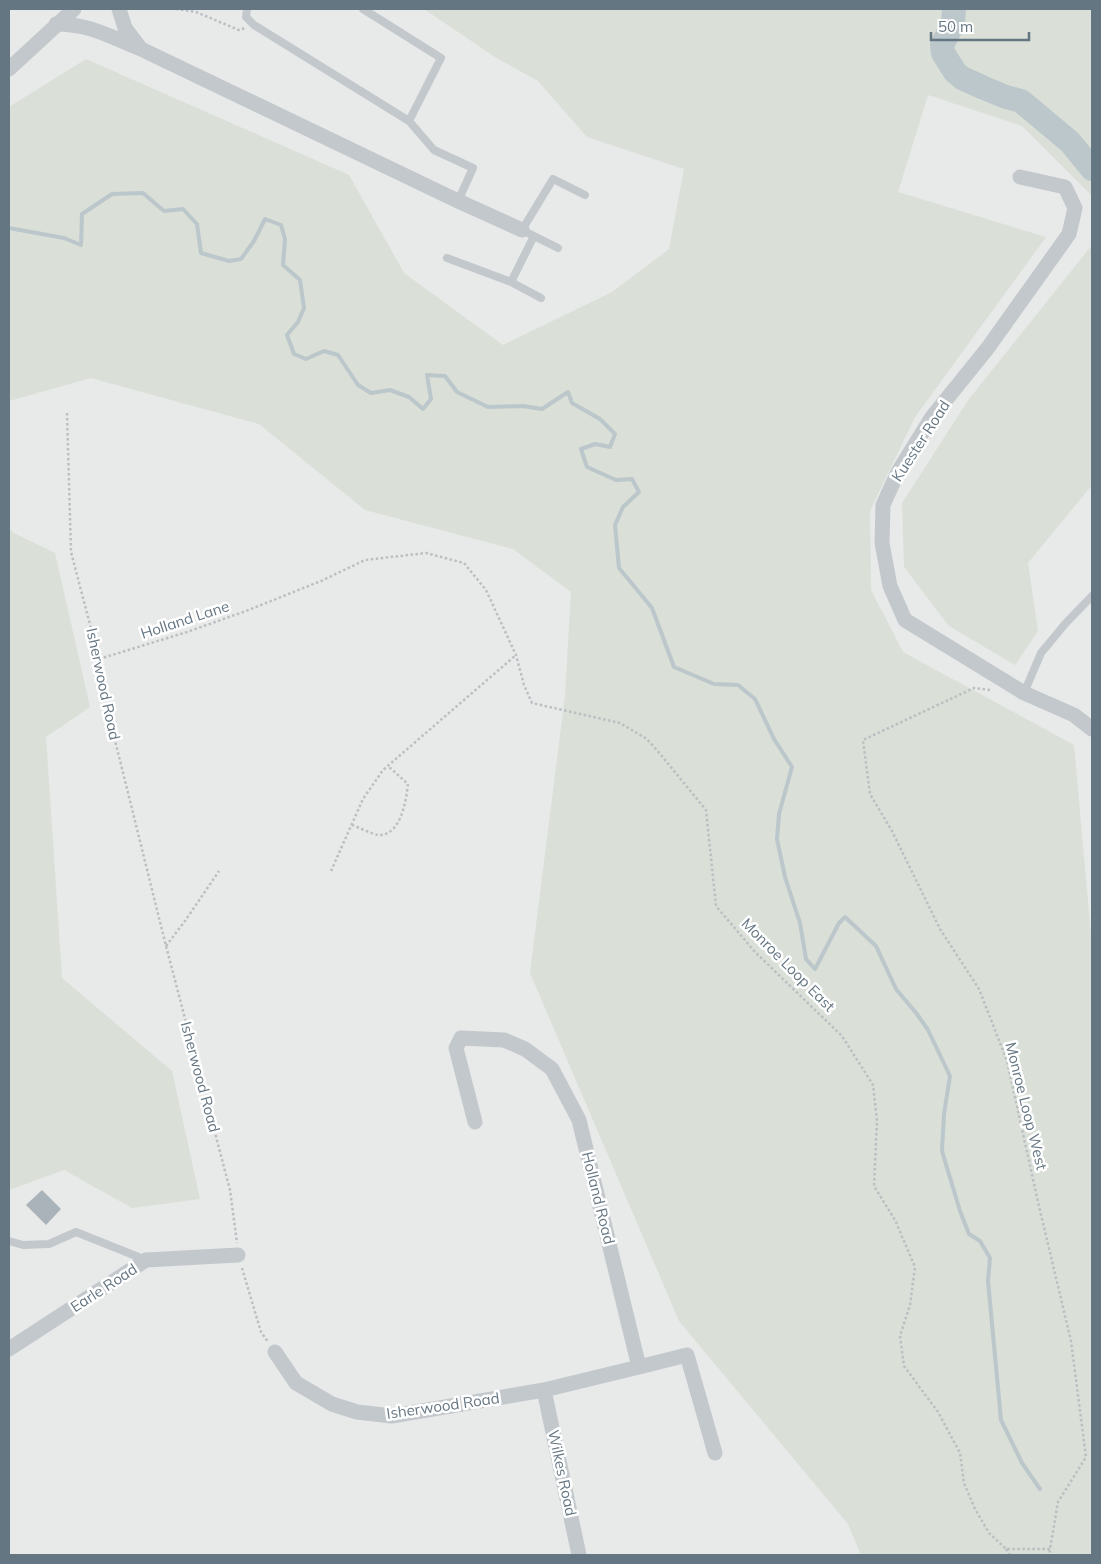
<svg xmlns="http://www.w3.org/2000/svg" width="1101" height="1564" font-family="Mulish,sans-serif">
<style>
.built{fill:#e8e9e9}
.green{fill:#dadfd7}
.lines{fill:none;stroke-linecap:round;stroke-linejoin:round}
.stream{stroke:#bbc7cb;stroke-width:4}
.river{stroke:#bbc7cb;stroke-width:24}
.building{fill:#aab3b9}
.path{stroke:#bbbfc2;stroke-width:2.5;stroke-dasharray:2.5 2.5;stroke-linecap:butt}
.service{stroke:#c3c8cc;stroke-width:8}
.minor{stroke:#c3c8cc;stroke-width:15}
.labels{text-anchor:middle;stroke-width:5;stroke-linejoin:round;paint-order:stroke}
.street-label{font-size:15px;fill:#657683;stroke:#fff}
</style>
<rect width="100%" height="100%" fill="#fafaf8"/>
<path class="built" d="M9 9H1092V1555H9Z"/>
<path class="green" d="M424 9H1092V196L1022 126 928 95 898 192 1046 237 915 417 870 511 871 590 903 652 1074 745 1092 946V1555H861L848 1524 679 1321 530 973 565 696 571 592 513 549 365 510 259 424 91 378 9 401V107L86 59 349 175 404 273 503 345 612 292 669 249 684 169 587 137 538 81 495 57Z
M1092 245V485L1028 563 1038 631 1015 665 949 626 904 567 902 503 969 399Z
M9 529 14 533 55 553 90 707 46 737 62 978 172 1071 200 1199 132 1208 64 1170 9 1190Z"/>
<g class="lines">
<path class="stream" d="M9 228 64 238 81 245 82 214 112 194 143 193 164 211 183 209 197 224 201 253 229 261 241 259 254 241 265 219 281 225 285 239 283 265 300 280 304 308 298 322 287 335 294 354 306 359 324 351 338 355 358 385 371 393 390 390 409 397 423 409 431 399 427 375 445 376 457 392 488 407 523 406 542 409 568 392 572 403 600 419 615 434 610 447 595 444 581 449 587 467 616 480 632 479 639 492 623 507 615 525 619 568 652 608 674 667 714 684 738 685 755 699 774 739 792 767 779 814 777 839 785 877 800 923 806 959 815 969 839 923 845 917 876 946 896 989 917 1014 928 1030 950 1076 944 1114 942 1151 960 1211 969 1234 980 1241 990 1258 988 1281 1001 1420 1022 1463 1040 1489"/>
<path class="river" d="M954 9 953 24 942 45 943 53 955 72 962 78 984 88 1006 97 1021 101 1070 142 1092 169"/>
</g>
<path class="building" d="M42 1190 61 1209 46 1225 26 1205Z"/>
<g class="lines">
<path class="path" d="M176 9 196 12 239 30 245 28
M67 413 71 552 99 659 101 684 166 946 230 1190 237 1243
M99 659 187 632 246 611 321 581 365 560 426 553 464 563 486 590 516 655 524 685 532 703 620 723 647 739 661 755 706 810 716 906 755 952 842 1036 873 1085 877 1121 874 1186 895 1220 915 1267 910 1305 900 1336 904 1366 938 1412 960 1453 964 1483 975 1509 989 1533 1006 1549H1051
M990 690 974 688 863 740 870 794 892 831 940 929 979 989 1007 1061 1038 1202 1071 1341 1086 1457 1058 1502 1049 1555
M352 825C358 827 372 834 378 835 401 836 406 801 408 784L388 766
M331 871 363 799 383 770 516 655
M166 946 185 921 219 871
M242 1268 261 1332 268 1342
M1006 1549 1010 1555"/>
<path class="service" d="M247 9 246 17 254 25 409 121 434 150 473 168 458 201
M363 9 441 58 409 121
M558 248 522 230 553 179 585 195
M447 258 511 282 541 298
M511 282 534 236
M1024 693 1041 653 1065 624 1092 596
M9 1241 23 1245 49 1244 76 1232 146 1260"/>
<path class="minor" d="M119 9 125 28 141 49 458 201 522 230
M56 24C91 24 110 37 141 49
M9 69 74 9
M1020 177 1065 187 1075 208 1069 234 987 349 932 417 898 472 883 505 882 543 890 586 905 620 1024 693 1074 715 1092 729
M475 1122 456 1048 461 1038 504 1040 525 1049 552 1069 579 1120 639 1367 687 1355 715 1453
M9 1349 146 1260 238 1255
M275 1352 296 1383 332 1404 357 1412 392 1416 544 1390 639 1367
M544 1390 579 1555"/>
</g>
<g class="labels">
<g class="street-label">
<text transform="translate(921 441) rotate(-57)" y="5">Kuester Road</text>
<text transform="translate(185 620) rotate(-18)" y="5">Holland Lane</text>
<text transform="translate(103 684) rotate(78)" y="5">Isherwood Road</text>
<text transform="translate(788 965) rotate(45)" y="5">Monroe Loop East</text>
<text transform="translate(200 1077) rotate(75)" y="5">Isherwood Road</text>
<text transform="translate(1026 1106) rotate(76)" y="5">Monroe Loop West</text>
<text transform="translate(598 1198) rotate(76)" y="5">Holland Road</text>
<text transform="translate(104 1288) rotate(-33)" y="5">Earle Road</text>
<text transform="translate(443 1406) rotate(-8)" y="5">Isherwood Road</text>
<text transform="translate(562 1473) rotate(78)" y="5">Wilkes Road</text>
</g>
</g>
<rect width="1101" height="1564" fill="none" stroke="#657683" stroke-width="20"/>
<path d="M931 32v8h98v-8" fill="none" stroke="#657683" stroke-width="2.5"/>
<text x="938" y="32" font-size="15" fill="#657683" stroke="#ffffff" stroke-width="4" paint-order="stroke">50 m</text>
</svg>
